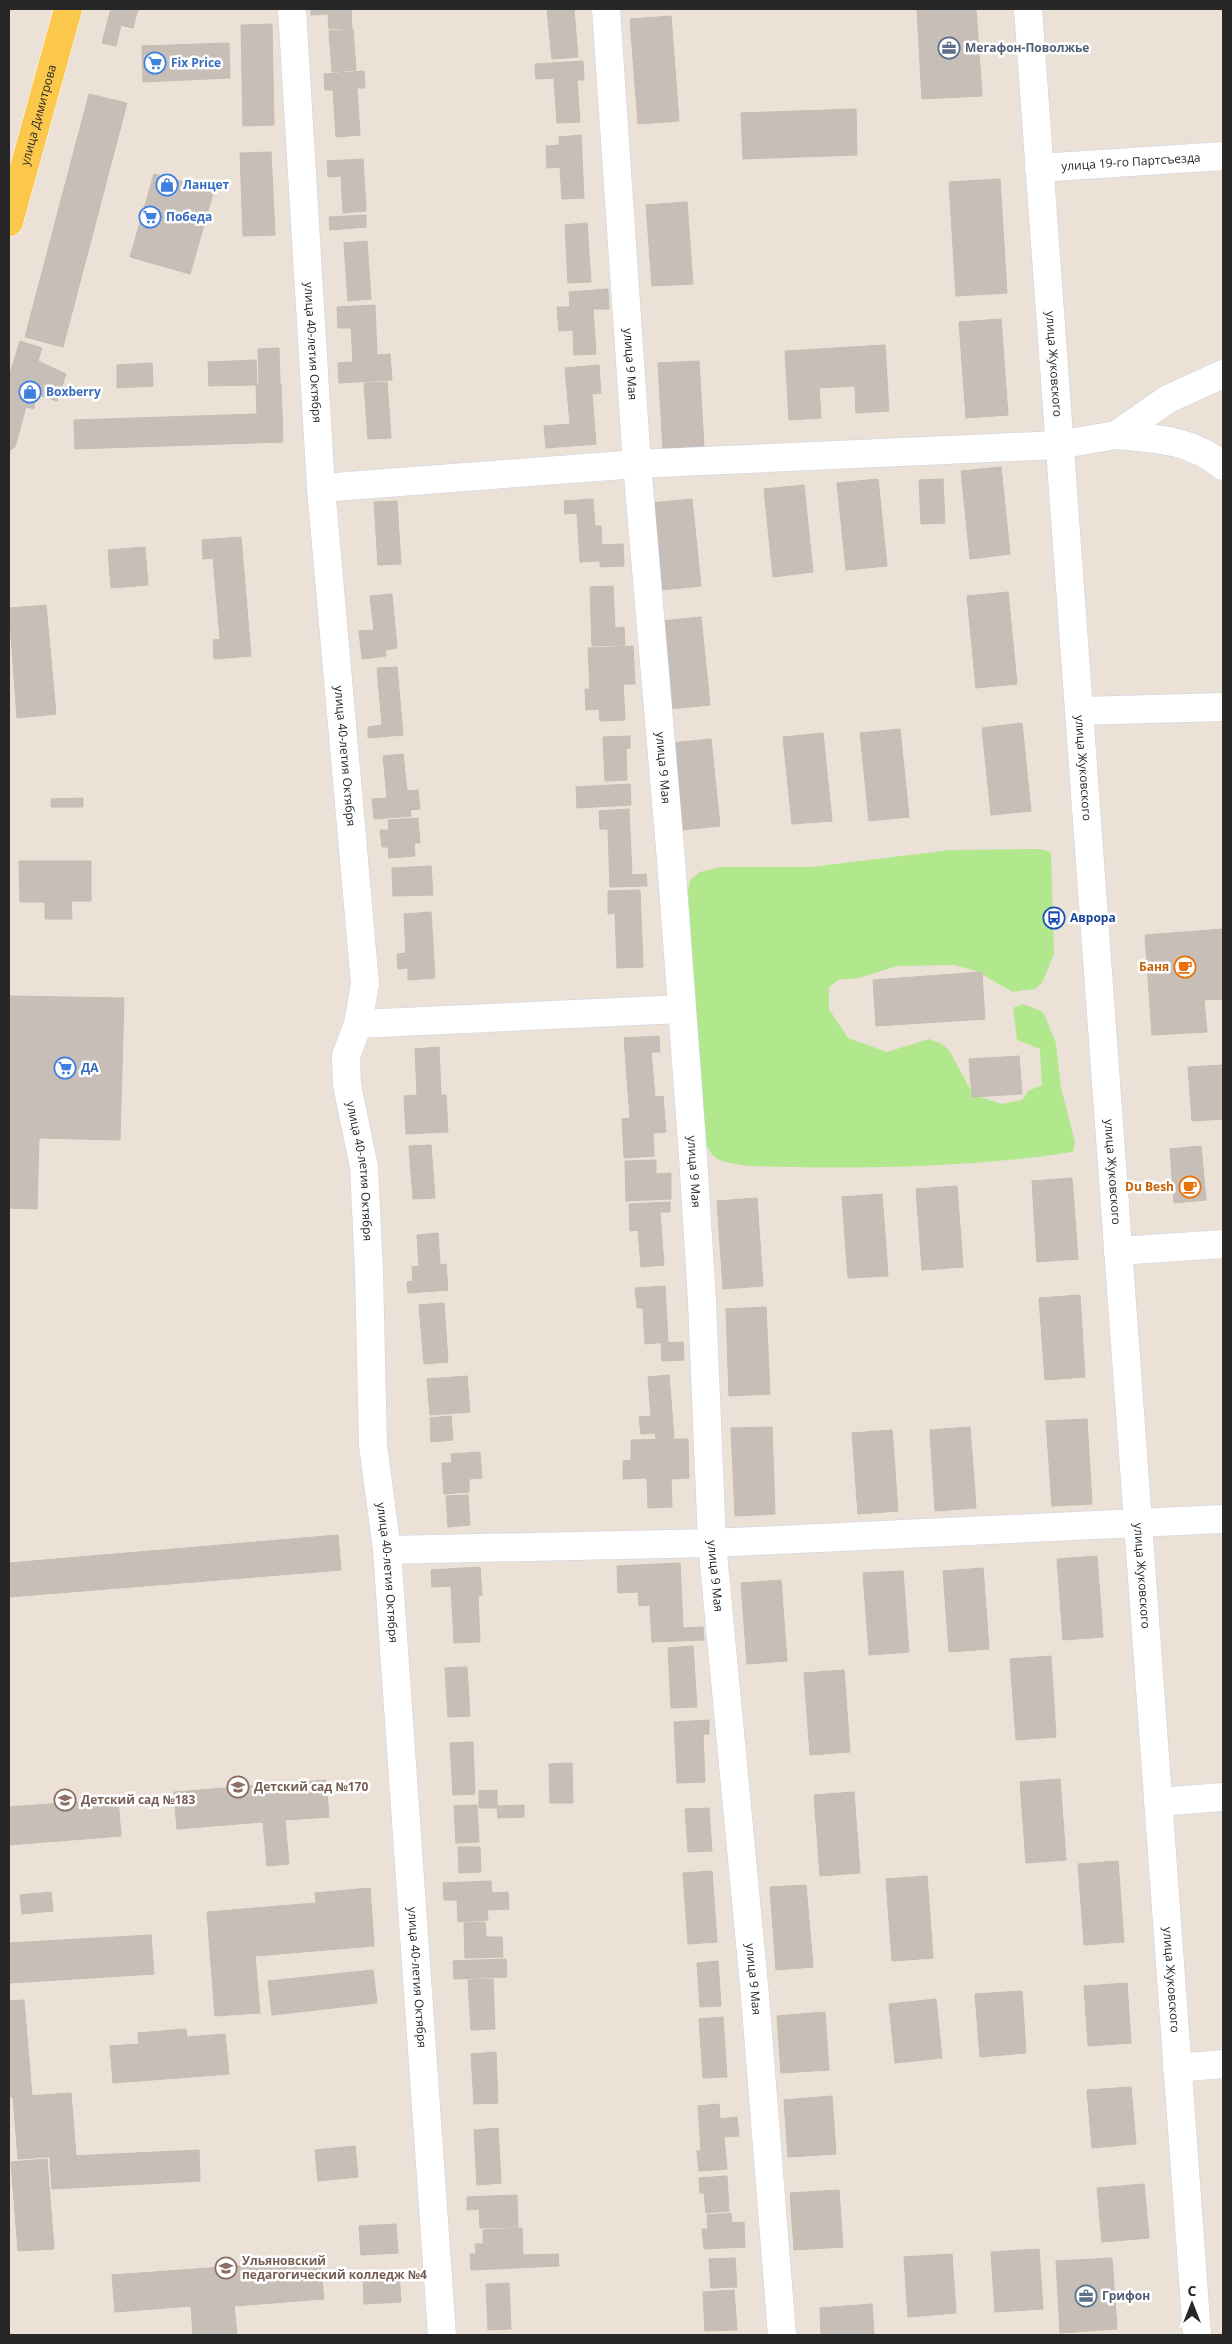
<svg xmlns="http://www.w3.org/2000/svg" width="1232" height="2344" font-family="'Open Sans',sans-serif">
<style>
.green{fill:#b1e78d}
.building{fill:#c6beb7;stroke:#c6bdb1}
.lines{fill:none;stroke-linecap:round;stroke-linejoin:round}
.minor-casing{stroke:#ccd1e2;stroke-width:29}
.major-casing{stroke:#fff;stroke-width:29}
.minor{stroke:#fff;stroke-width:28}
.major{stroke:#fbc84b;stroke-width:28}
.labels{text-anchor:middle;stroke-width:5;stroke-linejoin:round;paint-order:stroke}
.service-label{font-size:12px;font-weight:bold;fill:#4e5e75;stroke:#fff;text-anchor:start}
.shop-label{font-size:12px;font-weight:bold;fill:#366cbe;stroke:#fff;text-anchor:start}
.street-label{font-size:12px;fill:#272727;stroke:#fff}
.transit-label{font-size:12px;font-weight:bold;fill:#164399;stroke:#fff;text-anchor:start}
.food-label{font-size:12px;font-weight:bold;fill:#c56008;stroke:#fff;text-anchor:end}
.education-label{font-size:12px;font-weight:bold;fill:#785e54;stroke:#fff;text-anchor:start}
</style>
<rect width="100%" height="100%" fill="#ebe1d6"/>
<path class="green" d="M1039 849 1051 852 1054 954 1042 983 1035 989 1013 992 976 971 954 965 897 966 859 978 838 980 829 987V1009L848 1038 887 1052 929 1039 940 1043 949 1050 970 1089 980 1097 1002 1104 1022 1100 1028 1091 1042 1085 1040 1049 1017 1040 1013 1008 1023 1004 1043 1012 1056 1043 1061 1088 1075 1142 1073 1152C983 1166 882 1169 792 1167 769 1166 741 1168 720 1160 709 1155 707 1145 702 1136L688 890 691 879 700 872 721 867H811L951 850Z"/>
<path class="building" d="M111 9H138L133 28 121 25 116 46 102 43Z
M311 9H351L352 28 329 29 328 14 311 15Z
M547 9H574L578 57 552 59Z
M917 9H976L982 96 922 99Z
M671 16 679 121 638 124 630 19Z
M272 24 274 125 243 126 241 25Z
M353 29 356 70 332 72 329 31Z
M229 43 230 78 143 82 142 46Z
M583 61 584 80H577L580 122 557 123 554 78 536 79 535 64Z
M364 71 365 88H357L360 135 336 137 333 90H325L324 74Z
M89 94 127 103 63 347 25 337Z
M856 109 857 155 743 159 741 113Z
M581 135 584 198 562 199 560 167 547 168 546 146 559 145V137Z
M271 152 275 235 243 236 240 153Z
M363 159 366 211 343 213 341 176 328 177 327 161Z
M154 174 214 190 190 274 130 257Z
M1000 179 1007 293 956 296 949 182Z
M687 202 693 284 652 286 646 205Z
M366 215V227L330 230 329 217Z
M587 223 591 282 568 283 565 225Z
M367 241 371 299 348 301 344 243Z
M608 289 609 309H593L596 354 574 355 573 330 559 331 557 307H570L569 292Z
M375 305 377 355 390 354 392 380 339 383 338 363 353 362 351 328H338L337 307Z
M1001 319 1008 415 966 418 959 322Z
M20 341 42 348 38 361 66 374 57 401 35 394 34 409 26 407 15 447 9 451V377Z
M885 345 889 411 856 413 855 386 819 388 821 418 789 420 785 351Z
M279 348 280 384H259L258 349Z
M256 360 257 385 209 386 208 362Z
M699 361 704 448 663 451 658 363Z
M152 363 153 386 117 388V365Z
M599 365 601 393 592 394 596 444 546 448 544 426 570 424 565 368Z
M387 382 391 438 368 439 364 383Z
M281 384 283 442 75 449 74 420 257 414 256 385Z
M1001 467 1010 554 970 559 961 471Z
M878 479 887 566 846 570 837 483Z
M943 479 945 523 921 524 919 480Z
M804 485 813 572 773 577 764 489Z
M593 499 595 526H601L602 545 623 544 624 566 600 567V561L580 562 577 513 565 514 564 501Z
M692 499 701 586 661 590 651 503Z
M397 501 401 564 378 565 374 502Z
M241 537 251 656 214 659 213 640 220 639 213 558 203 559 202 540Z
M145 547 148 585 111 588 108 550Z
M613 586 615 628 624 627 625 645 592 646 590 587Z
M1008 592 1017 684 976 688 967 596Z
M392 594 397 648 385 650 386 656 362 659 359 631 374 630 370 596Z
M46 605 56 714 17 718 9 608Z
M701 617 710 705 670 709 661 621Z
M633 646 635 684H623L625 720 600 721 599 709 586 710 585 689H590L588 648Z
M397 667 403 735 368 738V727L382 725 377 668Z
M1022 723 1031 811 991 815 982 728Z
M900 729 909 817 869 821 860 733Z
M823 733 832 821 792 824 783 737Z
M630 736V748L626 749 627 780 605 781 603 737Z
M711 739 720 826 680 830 671 743Z
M403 754 407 791 418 790 420 809 410 810 411 816 374 819 372 799 387 798 383 756Z
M630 784 631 805 577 808 576 787Z
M83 798V807H51V799Z
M629 809 632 875 646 874 647 886 610 887 608 829H600L599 811Z
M418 818 420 843H414L415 856 389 858 388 847H382L380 830H389L388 820Z
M19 861H91V901H71L72 919H45V902H20Z
M431 866 433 895 393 896 392 868Z
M640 890 643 967 617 968 615 913 608 914V891Z
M431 912 435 978 408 980V968L398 969 397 954 406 953 404 914Z
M1223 929V999L1204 1000 1207 1032 1152 1035 1145 935Z
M982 972 985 1019 876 1026 873 980Z
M9 996 124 998 120 1140 39 1138 37 1209 9 1208Z
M659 1036 660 1052H651L655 1097 663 1096 666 1132 653 1133 654 1156 624 1158 622 1119 630 1118 624 1038Z
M439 1047 441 1095H446L448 1132 406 1134 404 1096 417 1095 415 1049Z
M1019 1056 1022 1094 972 1097 969 1059Z
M1223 1065V1119L1192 1121 1188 1067Z
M431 1145 435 1198 413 1199 409 1146Z
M1201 1146 1206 1200 1174 1203 1170 1149Z
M656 1160V1174L671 1173V1199L626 1201 625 1161Z
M1072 1178 1078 1259 1037 1262 1032 1181Z
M957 1186 963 1267 922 1270 916 1189Z
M882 1194 888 1276 848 1278 842 1197Z
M757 1198 763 1286 723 1289 717 1201Z
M670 1202V1212H660L664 1265 641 1267 638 1230 630 1231 629 1204Z
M438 1233 440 1265 446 1264 448 1290 408 1293 407 1282 413 1281 412 1267 419 1266 417 1235Z
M665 1286 668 1342 645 1344 643 1308H637L635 1288Z
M1080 1295 1085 1377 1045 1380 1039 1298Z
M444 1303 448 1362 424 1364 419 1305Z
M766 1307 770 1394 729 1396 726 1309Z
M683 1342 684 1360 662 1361 661 1343Z
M669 1375 674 1438 656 1439 655 1433 641 1434 639 1417 651 1416 648 1377Z
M467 1376 470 1412 430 1415 427 1379Z
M451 1416 453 1440 431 1442 430 1418Z
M1087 1419 1092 1504 1052 1506 1046 1421Z
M772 1427 775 1514 735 1516 731 1428Z
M970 1427 976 1508 935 1511 930 1430Z
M892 1430 898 1511 858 1514 852 1433Z
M688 1439 689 1478 671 1479 672 1507 648 1508 647 1478 623 1479V1461L631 1460V1440Z
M480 1452 482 1478 469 1479V1492L444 1494 442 1463H452L451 1454Z
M468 1495 470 1525 448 1527 446 1496Z
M338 1535 341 1570 9 1597V1563Z
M1097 1556 1103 1637 1063 1640 1057 1559Z
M680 1563 683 1628 703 1627 704 1640 652 1642 650 1605 639 1606 638 1592 618 1593 617 1566Z
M480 1567 482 1595 478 1596 480 1642 454 1643 451 1586 432 1587 431 1570Z
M983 1568 989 1649 949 1652 943 1571Z
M903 1571 909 1652 869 1655 863 1573Z
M781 1580 787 1661 747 1664 741 1583Z
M693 1646 697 1707 671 1708 668 1648Z
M1051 1656 1056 1737 1016 1740 1010 1659Z
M467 1667 470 1716 448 1717 445 1668Z
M844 1670 850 1752 810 1755 804 1673Z
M709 1720V1734H703L705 1782 677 1783 674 1722Z
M473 1742 475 1794 453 1795 450 1743Z
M572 1763 573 1803H550L549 1764Z
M1060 1779 1066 1860 1026 1863 1020 1782Z
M326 1780 329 1817 285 1820 289 1864 267 1866 263 1822 177 1829 174 1792Z
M497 1790V1808H479V1791Z
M854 1792 860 1873 820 1876 814 1795Z
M118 1799 121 1836 9 1845V1807Z
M477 1805 479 1842 456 1843 454 1806Z
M524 1805V1817L498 1818 497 1806Z
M709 1808 712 1851 688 1852 685 1809Z
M458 1847H480L481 1872 459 1873Z
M1118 1861 1124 1942 1084 1945 1078 1864Z
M712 1871 717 1942 688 1944 683 1873Z
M927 1876 933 1958 892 1961 886 1879Z
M491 1881 492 1893 508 1892 509 1909 487 1910 488 1920 458 1922 457 1900H444L443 1883Z
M806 1885 813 1967 776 1970 770 1887Z
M370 1888 374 1946 255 1956 260 2013 215 2016 207 1912 316 1903 315 1893Z
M51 1892 53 1911 22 1914 20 1895Z
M485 1922 486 1937H502L503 1957 465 1958 464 1923Z
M151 1935 154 1974 9 1983V1943Z
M506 1959 507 1977 454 1979 453 1961Z
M718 1961 721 2006 700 2007 697 1963Z
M373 1970 377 2003 272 2015 268 1981Z
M493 1979 495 2029 471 2030 468 1980Z
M1127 1983 1131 2043 1088 2046 1084 1986Z
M1022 1991 1026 2053 980 2057 975 1994Z
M936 1999 942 2058 895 2063 889 2004Z
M24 2000 32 2096 9 2097V2001Z
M825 2012 829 2070 781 2073 777 2016Z
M723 2017 727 2077 703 2078 699 2019Z
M186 2029 187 2037 225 2034 229 2074 113 2083 110 2046 139 2044 138 2033Z
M496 2052 498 2103 474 2104 471 2054Z
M1131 2087 1136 2144 1092 2148 1087 2090Z
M71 2093 76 2155 18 2159 13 2097Z
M832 2096 836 2154 788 2157 784 2100Z
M719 2104 720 2119 737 2117 739 2136 724 2137 727 2169 699 2171 697 2151H701L698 2106Z
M498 2128 501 2183 477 2185 474 2130Z
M355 2146 358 2177 318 2181 315 2150Z
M199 2150 200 2181 52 2189 50 2157Z
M47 2159 54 2249 18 2251 11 2162Z
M727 2176 729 2211 706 2213 704 2193H700L699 2178Z
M1144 2184 1149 2238 1102 2242 1097 2188Z
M839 2190 843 2247 794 2250 790 2193Z
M517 2195 518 2227 480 2228 479 2209 467 2210V2197Z
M731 2213 732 2223 744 2222 745 2247 704 2249 702 2229H708L707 2215Z
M396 2224 398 2253 361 2255 359 2226Z
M522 2228 523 2255 558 2254 559 2266 471 2270 470 2254H476L475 2244H483V2230Z
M1039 2249 1043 2309 995 2312 991 2252Z
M952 2254 956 2313 908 2317 904 2257Z
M735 2258 737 2287 711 2288 709 2259Z
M1112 2258 1117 2329 1060 2333 1056 2261Z
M320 2260 324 2299 234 2306 237 2335H193L191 2306 115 2312 112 2275Z
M399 2272 401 2302 364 2304 363 2274Z
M509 2283 511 2329 488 2330 486 2284Z
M734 2290 737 2330 705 2331 703 2292Z
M872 2304 874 2335H821L820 2308Z"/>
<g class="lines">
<g class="minor-casing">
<g id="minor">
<path id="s1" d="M292 9 321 488 365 984 358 1024 346 1056 347 1085 364 1167 369 1270 373 1445 387 1550 442 2335"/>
<path id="s2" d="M606 9 637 464 671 860 693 1156 702 1302 712 1543 755 1996 782 2335"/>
<path id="s3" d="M1028 9 1197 2335"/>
<path id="s4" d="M1039 168 1223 156"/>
<path d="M1116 435C1156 439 1191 439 1223 466"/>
<path d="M321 488 637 464 1058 445 1116 435 1168 399 1223 374"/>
<path d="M1080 711 1223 707"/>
<path d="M358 1024 682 1009"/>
<path d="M1118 1251 1223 1244"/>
<path d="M387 1550 712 1543 1223 1519"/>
<path d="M1158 1802 1223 1797"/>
<path d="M1177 2068 1223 2064"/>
</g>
</g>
<g class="major-casing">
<g id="major">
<path id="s5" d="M9 222 68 9"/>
</g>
</g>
<use href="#minor" class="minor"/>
<use href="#major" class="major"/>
</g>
<defs>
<g id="office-ring" transform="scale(1.125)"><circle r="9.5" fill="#fff" stroke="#5c6f8a" stroke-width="1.5"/><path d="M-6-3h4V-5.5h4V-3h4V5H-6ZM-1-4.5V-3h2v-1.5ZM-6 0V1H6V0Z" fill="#5c6f8a"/></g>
<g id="supermarket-ring" transform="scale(1.125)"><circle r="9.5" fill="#fff" stroke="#3f7fe0" stroke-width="1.5"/><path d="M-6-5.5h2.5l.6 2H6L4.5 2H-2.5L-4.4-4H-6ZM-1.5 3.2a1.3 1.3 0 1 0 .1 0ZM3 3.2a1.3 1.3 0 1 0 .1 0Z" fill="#3f7fe0"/></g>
<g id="shop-ring" transform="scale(1.125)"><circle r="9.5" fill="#fff" stroke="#3f7fe0" stroke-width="1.5"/><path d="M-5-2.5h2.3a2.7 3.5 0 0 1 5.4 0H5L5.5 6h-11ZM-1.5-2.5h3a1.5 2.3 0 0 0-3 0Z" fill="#3f7fe0"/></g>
<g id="bus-ring" transform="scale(1.125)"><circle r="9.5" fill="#fff" stroke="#1a4fb4" stroke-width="1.5"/><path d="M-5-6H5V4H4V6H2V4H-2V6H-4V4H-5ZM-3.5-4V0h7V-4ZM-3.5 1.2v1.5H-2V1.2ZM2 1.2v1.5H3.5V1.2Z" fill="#1a4fb4"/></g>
<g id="cafe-ring" transform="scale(1.125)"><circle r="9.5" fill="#fff" stroke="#e8710a" stroke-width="1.5"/><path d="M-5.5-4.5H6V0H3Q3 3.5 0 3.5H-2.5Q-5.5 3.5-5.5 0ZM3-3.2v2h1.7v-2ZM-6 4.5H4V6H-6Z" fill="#e8710a"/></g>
<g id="school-ring" transform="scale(1.125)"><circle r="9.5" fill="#fff" stroke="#8d6e63" stroke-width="1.5"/><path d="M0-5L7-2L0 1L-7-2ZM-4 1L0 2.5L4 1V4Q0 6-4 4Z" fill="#8d6e63"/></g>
<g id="university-ring" transform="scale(1.125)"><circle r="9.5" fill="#fff" stroke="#8d6e63" stroke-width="1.5"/><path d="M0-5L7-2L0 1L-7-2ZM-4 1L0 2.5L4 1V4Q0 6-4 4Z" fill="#8d6e63"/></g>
</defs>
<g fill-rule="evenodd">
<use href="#office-ring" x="949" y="48"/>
<use href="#supermarket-ring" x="155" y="63"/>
<use href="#shop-ring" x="167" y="185"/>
<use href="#supermarket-ring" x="150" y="217"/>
<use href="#shop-ring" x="30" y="392"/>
<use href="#bus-ring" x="1054" y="918"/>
<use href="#cafe-ring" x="1185" y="967"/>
<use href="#supermarket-ring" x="65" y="1068"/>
<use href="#cafe-ring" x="1190" y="1187"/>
<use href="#school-ring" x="238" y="1787"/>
<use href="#school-ring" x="65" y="1800"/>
<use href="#university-ring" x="226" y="2268"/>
<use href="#office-ring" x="1086" y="2296"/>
</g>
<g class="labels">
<g class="service-label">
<text x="965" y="52">Мегафон-Поволжье</text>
<text x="1102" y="2300">Грифон</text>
</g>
<g class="shop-label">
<text x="171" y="67">Fix Price</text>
<text x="183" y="189">Ланцет</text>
<text x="166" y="221">Победа</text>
<text x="46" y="396">Boxberry</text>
<text x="81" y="1072">ДА</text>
</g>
<g class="street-label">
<text dy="4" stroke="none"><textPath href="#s5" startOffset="111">улица Димитрова</textPath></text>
<text dy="4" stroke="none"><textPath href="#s4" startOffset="92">улица 19-го Партсъезда</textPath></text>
<text dy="4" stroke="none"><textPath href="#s1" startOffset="344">улица 40-летия Октября</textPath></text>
<text dy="4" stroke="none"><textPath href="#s3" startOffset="356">улица Жуковского</textPath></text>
<text dy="4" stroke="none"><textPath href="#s2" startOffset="356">улица 9 Мая</textPath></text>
<text dy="4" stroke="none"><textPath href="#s1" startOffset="749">улица 40-летия Октября</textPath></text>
<text dy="4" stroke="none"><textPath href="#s2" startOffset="761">улица 9 Мая</textPath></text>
<text dy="4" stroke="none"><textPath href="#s3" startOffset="761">улица Жуковского</textPath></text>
<text dy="4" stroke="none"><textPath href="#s1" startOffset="1169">улица 40-летия Октября</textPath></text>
<text dy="4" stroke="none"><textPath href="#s2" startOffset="1166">улица 9 Мая</textPath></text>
<text dy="4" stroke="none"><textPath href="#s3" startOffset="1166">улица Жуковского</textPath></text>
<text dy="4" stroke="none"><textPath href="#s1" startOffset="1572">улица 40-летия Октября</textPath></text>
<text dy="4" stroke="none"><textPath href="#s2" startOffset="1571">улица 9 Мая</textPath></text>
<text dy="4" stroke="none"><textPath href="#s3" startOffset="1571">улица Жуковского</textPath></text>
<text dy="4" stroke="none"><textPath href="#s1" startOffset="1978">улица 40-летия Октября</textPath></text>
<text dy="4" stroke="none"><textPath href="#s2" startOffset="1976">улица 9 Мая</textPath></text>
<text dy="4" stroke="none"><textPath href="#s3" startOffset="1976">улица Жуковского</textPath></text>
</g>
<g class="transit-label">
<text x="1070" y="922">Аврора</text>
</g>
<g class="food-label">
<text x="1169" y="971">Баня</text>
<text x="1174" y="1191">Du Besh</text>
</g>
<g class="education-label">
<text x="254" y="1791">Детский сад №170</text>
<text x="81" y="1804">Детский сад №183</text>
<text x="242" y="2265">Ульяновский<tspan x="242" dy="14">педагогический колледж №4</tspan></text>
</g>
</g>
<rect width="1232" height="2344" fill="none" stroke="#272727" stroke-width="20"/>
<g transform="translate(1192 2304)" stroke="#ffffff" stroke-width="4" paint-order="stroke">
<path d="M0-4L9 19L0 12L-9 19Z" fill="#272727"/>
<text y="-8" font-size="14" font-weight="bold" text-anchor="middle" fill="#272727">С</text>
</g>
</svg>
